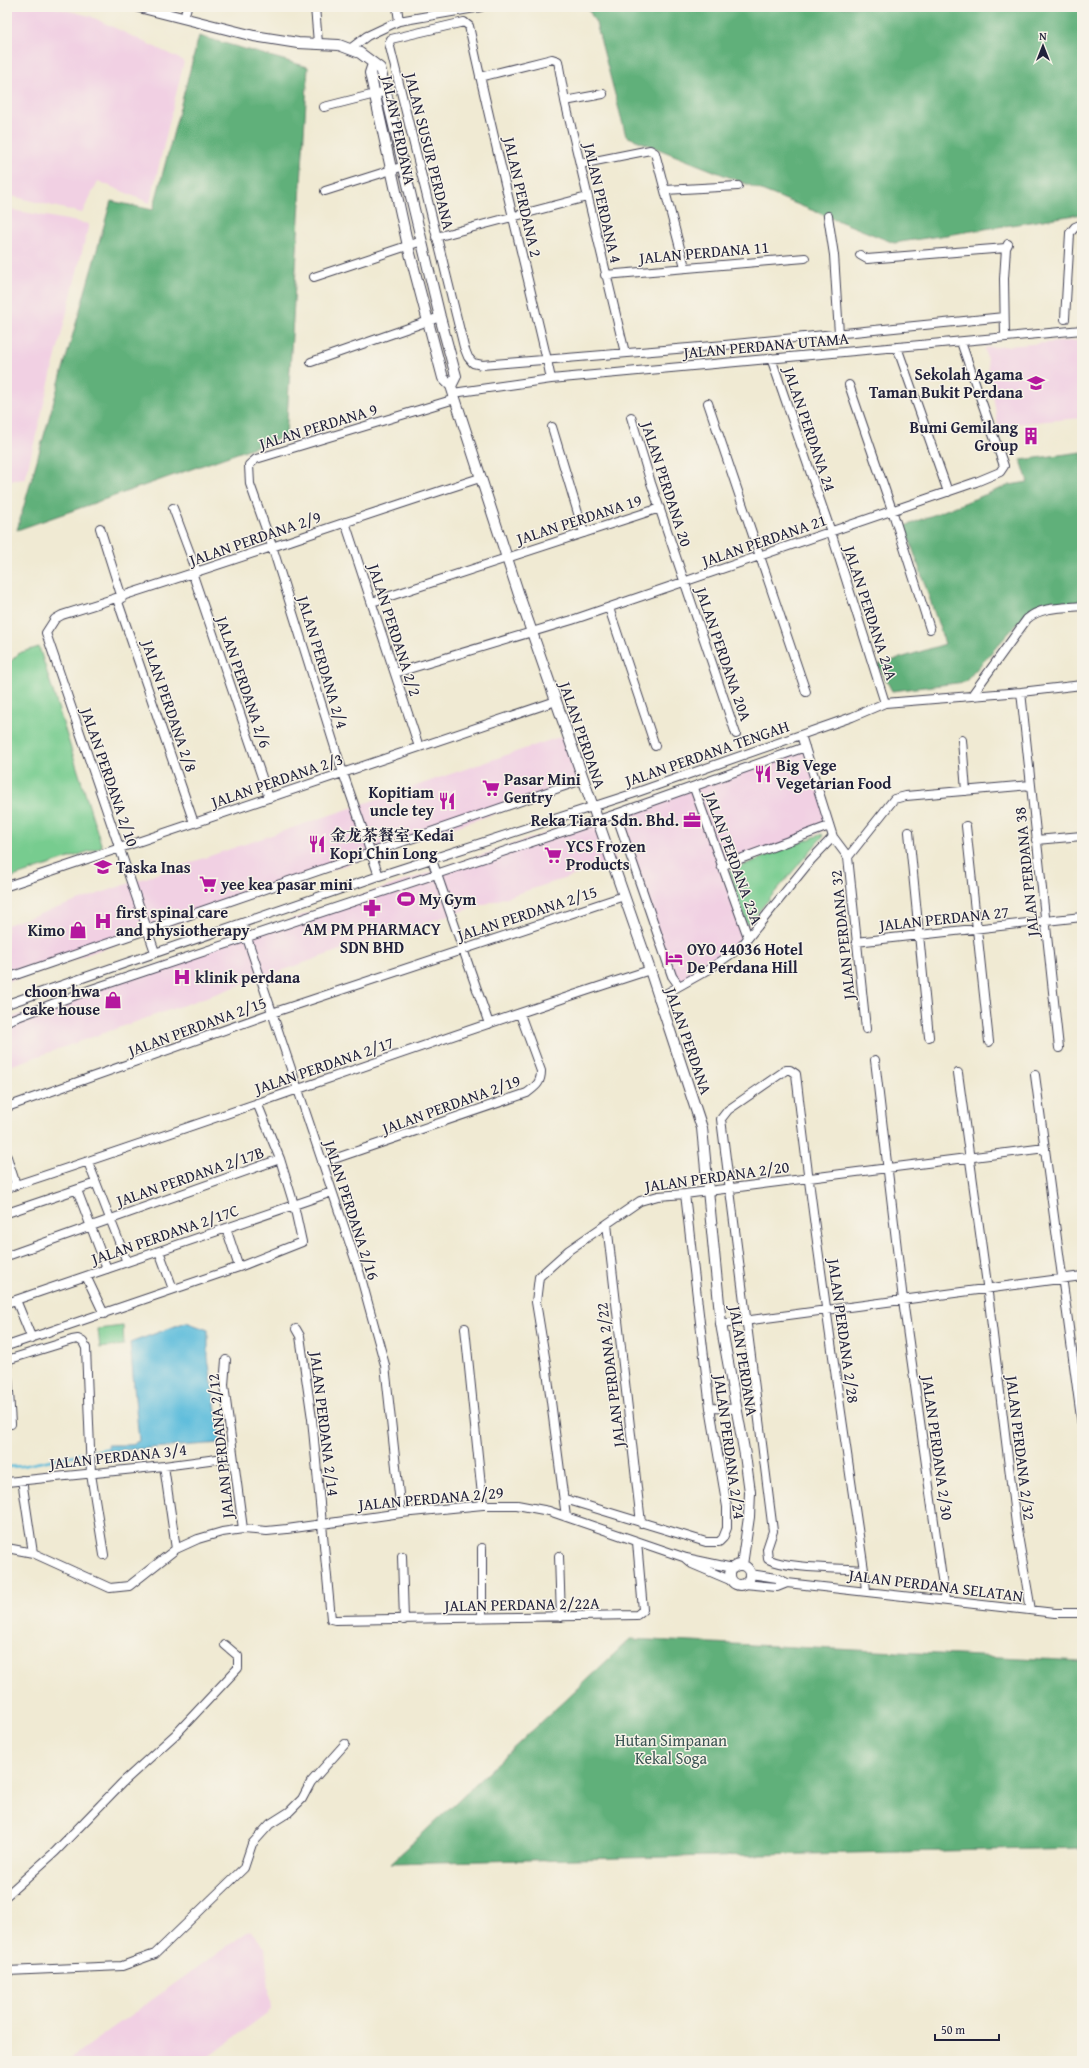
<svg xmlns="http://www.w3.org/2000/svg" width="1089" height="2068" font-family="'Gentium Book Plus','Noto Serif SC',serif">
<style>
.built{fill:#f1d0e3}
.green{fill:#77cc8f;stroke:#4c7765}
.forest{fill:#61b07a;stroke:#42695a}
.water{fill:#5ebddc;stroke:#40708c}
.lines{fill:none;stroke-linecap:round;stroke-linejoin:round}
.stream{stroke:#5ebddc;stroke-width:2.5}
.minor-casing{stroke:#414052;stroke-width:10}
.tertiary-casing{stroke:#414052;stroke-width:12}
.minor{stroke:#fff;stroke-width:8}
.tertiary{stroke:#fff;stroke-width:10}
.labels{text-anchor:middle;stroke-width:3;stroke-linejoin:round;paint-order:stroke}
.street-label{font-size:16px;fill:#22223b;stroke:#f7f3e8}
.poi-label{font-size:16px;font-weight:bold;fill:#22223b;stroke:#f7f3e8;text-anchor:start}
.park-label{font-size:16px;fill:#3c5554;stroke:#f7f3e8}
</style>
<rect width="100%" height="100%" fill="#f7f3e8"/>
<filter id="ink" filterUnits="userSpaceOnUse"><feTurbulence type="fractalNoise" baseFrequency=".025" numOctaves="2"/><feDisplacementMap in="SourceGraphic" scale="8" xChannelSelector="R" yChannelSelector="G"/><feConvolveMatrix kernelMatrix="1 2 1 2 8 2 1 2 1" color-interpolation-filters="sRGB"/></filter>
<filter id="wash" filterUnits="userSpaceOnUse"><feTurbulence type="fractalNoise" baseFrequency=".012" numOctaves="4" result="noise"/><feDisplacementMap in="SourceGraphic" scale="16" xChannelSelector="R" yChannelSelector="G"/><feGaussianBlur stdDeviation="0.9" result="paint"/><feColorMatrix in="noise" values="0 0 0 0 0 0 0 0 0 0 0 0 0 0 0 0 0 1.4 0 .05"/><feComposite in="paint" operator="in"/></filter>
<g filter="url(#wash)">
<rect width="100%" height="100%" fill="#f0ead3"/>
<path class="built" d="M7 7H52L90 16 184 61 150 203 98 181 82 213 7 195Z
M7 209 89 224 25 479 7 481Z
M1082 340V418L998 425 985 348Z
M571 733 588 781 7 982V925Z
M807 744 832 827 726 868 752 937 678 990 613 812Z
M600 815 617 862 346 948 7 1067V1019L253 932Z
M250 1930 265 1948 271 2010 203 2061H66Z"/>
<path class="green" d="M39 647 102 847 7 879V665L19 653Z
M822 834 823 836 747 925 729 871Z
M123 1326 124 1345 100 1348 98 1329Z"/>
<path class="forest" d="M587 7H1082V214L894 243 626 136 596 23Z
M199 36 308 67 286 436 17 530 111 201 153 210Z
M1082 452V602L1033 606 965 682 892 691 878 665 945 644 905 526 1010 485 1028 482 1021 460Z
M630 1639 1082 1661V1848L391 1863Z"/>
<path class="water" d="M186 1322 208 1330V1358L221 1443 109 1451 108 1445H130L139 1441 130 1343Z"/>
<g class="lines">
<path class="stream" d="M7 1467 22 1466 109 1448"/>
</g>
</g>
<g filter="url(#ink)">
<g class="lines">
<g class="minor-casing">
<path id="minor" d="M315 7 318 43
M397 7 399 21
M184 17 187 7
M350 49 367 36 399 21 481 7
M480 77 552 59 558 61 565 101 625 353
M565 101 603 94
M324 107 387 91
M580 164 650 150 655 153 685 267
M665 190 738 186
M325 191 404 166
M828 216 834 255 839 334
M436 237 587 197
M860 255 867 259 1006 248
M605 275 805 258
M314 277 422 241
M1065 319 1070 233 1075 227 1082 224
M1005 337 1004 279 1006 248 1008 244
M897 347 948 492
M771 358 831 532 885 703
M311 362 440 317
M551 379 547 360C521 249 493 138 469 26L464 22 391 39 389 43 464 347 468 357 473 363 482 365 725 345 1004 317
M849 385 892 510 930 629
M453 393 551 379 1082 330
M708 403 806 692
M631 417 651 483 736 734
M552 427 584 533
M173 508 197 572
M345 522 419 747
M100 528 122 598
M193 575 269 798
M117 599 194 823
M372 602 660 508
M609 608 655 746
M395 673 572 620 976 482 1000 472 1004 466 961 342
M1021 692 1059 1048
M972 695 1027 619C1042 606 1064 608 1082 606
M801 735 833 837 848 857
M962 740 966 791
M694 788 748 937
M966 826 989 1042
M909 832 929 1037
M1036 840 1082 836
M432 860 489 1024
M721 866 829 826
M379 876 343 773 272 546 250 484 249 465 256 459 455 399
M7 886 556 701
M242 923 360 1274 385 1365 401 1513
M856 942 1082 917
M155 952 46 633 55 619 62 615C202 572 340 523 480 478
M7 978 582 780
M679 986 672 976 616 814 805 747
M658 998 708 970 740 948 811 860 833 837
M7 1004 379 876 632 794 852 717 885 703 1021 692 1082 685
M7 1021 92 989 616 814
M866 1029 848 857 894 799 906 796 1030 785
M875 1060 903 1300 945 1600
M958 1073 986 1277 1016 1524 1031 1610
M1035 1075 1082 1425
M7 1107 272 1013 624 896
M7 1157 16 1185
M88 1162 127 1262
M322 1163 527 1093C536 1086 541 1083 541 1071L520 1014
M7 1188C222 1118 435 1039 650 970
M77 1190 107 1269
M7 1213 96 1183
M607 1224 641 1523
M226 1228 239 1267
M159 1251 173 1289
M7 1256 280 1159
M86 1276 104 1314
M16 1300 32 1339
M7 1303 332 1192
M721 1324 1082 1276
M465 1328 483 1505
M296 1329 300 1336 312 1419 331 1619 335 1620 637 1615 643 1610 637 1542
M7 1346 239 1267 302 1242 294 1205 280 1159 257 1103
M7 1360 72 1340 78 1339 83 1342 86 1348 91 1474 104 1555
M7 1360 11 1424
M226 1360 224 1385 243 1529
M710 1408 736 1409
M164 1466 176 1549
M22 1480 33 1553
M7 1482 164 1466 232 1457
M565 1499 706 1542H719L723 1538 727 1528V1507L710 1408 685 1194
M566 1517 546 1363 536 1302 539 1277 569 1250 640 1201 658 1196 685 1194 1045 1148
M7 1548 33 1553 110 1588 129 1586 176 1549 198 1539 222 1532 243 1529 267 1531 287 1529 401 1513 483 1505H517L549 1511 686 1558 733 1568
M402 1556 404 1620
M559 1556 561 1617
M686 1559 692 1564 732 1581
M864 1570C841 1568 787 1569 768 1559L767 1549 773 1531 721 1119 728 1110 786 1070H790L796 1074C815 1240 840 1405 864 1570L866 1591
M750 1574 777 1578 787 1583 1055 1613H1082
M744 1584 777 1587 787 1583
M482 1618V1548
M7 1895 55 1852 122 1783 176 1734 238 1668V1656L225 1645
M7 1971 122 1966 155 1954 244 1868 252 1844 270 1824 289 1812 302 1799 311 1782 345 1744"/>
</g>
<g class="tertiary-casing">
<path id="tertiary" d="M139 7 254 36 298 43 339 45 360 53 380 68 440 317 456 376 451 386
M373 64 370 73 408 246 443 378 451 386 520 598 650 970 702 1128 721 1324 745 1455 750 1492 749 1517 742 1565
M730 1575a10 10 0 1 1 20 0a10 10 0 1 1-20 0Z"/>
</g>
<use href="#minor" class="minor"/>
<use href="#tertiary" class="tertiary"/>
</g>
</g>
<defs>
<g id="school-bare" transform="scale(1.38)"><path d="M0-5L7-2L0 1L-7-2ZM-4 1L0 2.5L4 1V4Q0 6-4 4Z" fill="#b5179e" stroke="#f7f3e8" stroke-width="2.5" paint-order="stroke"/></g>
<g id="building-bare" transform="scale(1.38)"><path d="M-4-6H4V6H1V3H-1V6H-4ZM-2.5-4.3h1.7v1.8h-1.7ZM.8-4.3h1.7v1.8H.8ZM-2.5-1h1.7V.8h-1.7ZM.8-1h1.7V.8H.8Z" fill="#b5179e" stroke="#f7f3e8" stroke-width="2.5" paint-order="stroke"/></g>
<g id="restaurant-bare" transform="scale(1.38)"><path d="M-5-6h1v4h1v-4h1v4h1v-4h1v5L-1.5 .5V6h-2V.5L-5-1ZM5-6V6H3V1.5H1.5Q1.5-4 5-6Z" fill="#b5179e" stroke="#f7f3e8" stroke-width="2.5" paint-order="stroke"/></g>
<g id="supermarket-bare" transform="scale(1.38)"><path d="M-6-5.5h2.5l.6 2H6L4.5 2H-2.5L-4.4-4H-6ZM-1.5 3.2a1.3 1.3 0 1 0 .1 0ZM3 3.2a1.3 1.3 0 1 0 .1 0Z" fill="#b5179e" stroke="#f7f3e8" stroke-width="2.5" paint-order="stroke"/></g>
<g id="office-bare" transform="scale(1.38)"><path d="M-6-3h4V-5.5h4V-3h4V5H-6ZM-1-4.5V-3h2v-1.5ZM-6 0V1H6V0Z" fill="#b5179e" stroke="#f7f3e8" stroke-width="2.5" paint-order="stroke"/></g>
<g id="stadium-bare" transform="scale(1.38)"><path d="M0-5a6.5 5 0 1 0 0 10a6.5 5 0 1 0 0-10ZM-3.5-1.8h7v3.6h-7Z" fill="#b5179e" stroke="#f7f3e8" stroke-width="2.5" paint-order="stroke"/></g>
<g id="pharmacy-bare" transform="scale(1.38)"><path d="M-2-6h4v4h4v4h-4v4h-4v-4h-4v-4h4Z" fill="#b5179e" stroke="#f7f3e8" stroke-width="2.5" paint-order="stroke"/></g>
<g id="hospital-bare" transform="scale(1.38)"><path d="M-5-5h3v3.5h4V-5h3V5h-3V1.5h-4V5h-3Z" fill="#b5179e" stroke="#f7f3e8" stroke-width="2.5" paint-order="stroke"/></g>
<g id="shop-bare" transform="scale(1.38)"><path d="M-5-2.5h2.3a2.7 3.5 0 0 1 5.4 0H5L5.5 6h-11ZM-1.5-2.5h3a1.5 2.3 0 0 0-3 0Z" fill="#b5179e" stroke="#f7f3e8" stroke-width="2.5" paint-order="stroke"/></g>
<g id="hotel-bare" transform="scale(1.38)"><path d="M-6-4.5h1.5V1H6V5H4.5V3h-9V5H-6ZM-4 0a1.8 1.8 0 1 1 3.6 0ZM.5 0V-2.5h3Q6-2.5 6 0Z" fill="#b5179e" stroke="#f7f3e8" stroke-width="2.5" paint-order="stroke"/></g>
</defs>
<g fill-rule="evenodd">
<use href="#school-bare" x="1036" y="383"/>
<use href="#building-bare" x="1031" y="436"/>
<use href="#restaurant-bare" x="763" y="774"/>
<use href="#supermarket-bare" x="491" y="788"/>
<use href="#restaurant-bare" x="447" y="801"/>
<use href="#office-bare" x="692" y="820"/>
<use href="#restaurant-bare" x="317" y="844"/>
<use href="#supermarket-bare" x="553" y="855"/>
<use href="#school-bare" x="103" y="867"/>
<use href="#supermarket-bare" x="208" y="884"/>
<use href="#stadium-bare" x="406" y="899"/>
<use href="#pharmacy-bare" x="372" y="908"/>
<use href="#hospital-bare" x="103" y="921"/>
<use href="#shop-bare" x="78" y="930"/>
<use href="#hotel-bare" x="674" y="958"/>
<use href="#hospital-bare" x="182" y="977"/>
<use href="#shop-bare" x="113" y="1000"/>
</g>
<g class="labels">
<g class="street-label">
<text transform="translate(399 130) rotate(78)" y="6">JALAN PERDANA</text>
<text transform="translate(430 151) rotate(76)" y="6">JALAN SUSUR PERDANA</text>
<text transform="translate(523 197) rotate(77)" y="6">JALAN PERDANA 2</text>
<text transform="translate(603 203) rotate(77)" y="6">JALAN PERDANA 4</text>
<text transform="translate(704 252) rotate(-5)" y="6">JALAN PERDANA 11</text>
<text transform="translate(766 345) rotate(-5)" y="6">JALAN PERDANA UTAMA</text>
<text transform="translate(318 426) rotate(-17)" y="6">JALAN PERDANA 9</text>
<text transform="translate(810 429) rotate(71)" y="6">JALAN PERDANA 24</text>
<text transform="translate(667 484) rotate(72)" y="6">JALAN PERDANA 20</text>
<text transform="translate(579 519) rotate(-18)" y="6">JALAN PERDANA 19</text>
<text transform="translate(255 538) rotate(-19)" y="6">JALAN PERDANA 2/9</text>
<text transform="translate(764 540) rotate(-19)" y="6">JALAN PERDANA 21</text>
<text transform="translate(871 613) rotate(72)" y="6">JALAN PERDANA 24A</text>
<text transform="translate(395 630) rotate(72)" y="6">JALAN PERDANA 2/2</text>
<text transform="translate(724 654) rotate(71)" y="6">JALAN PERDANA 20A</text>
<text transform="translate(323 662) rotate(73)" y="6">JALAN PERDANA 2/4</text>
<text transform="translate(244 682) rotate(71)" y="6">JALAN PERDANA 2/6</text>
<text transform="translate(170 706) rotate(71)" y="6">JALAN PERDANA 2/8</text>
<text transform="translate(583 735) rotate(71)" y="6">JALAN PERDANA</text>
<text transform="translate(707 753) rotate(-19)" y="6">JALAN PERDANA TENGAH</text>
<text transform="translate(110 777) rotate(71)" y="6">JALAN PERDANA 2/10</text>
<text transform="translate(277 780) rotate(-19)" y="6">JALAN PERDANA 2/3</text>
<text transform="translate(734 858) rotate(70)" y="6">JALAN PERDANA 23A</text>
<text transform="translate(1026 872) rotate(-96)" y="6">JALAN PERDANA 38</text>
<text transform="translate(527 913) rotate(-18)" y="6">JALAN PERDANA 2/15</text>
<text transform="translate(944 918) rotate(-6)" y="6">JALAN PERDANA 27</text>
<text transform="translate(842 935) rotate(-96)" y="6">JALAN PERDANA 32</text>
<text transform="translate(197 1026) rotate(-20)" y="6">JALAN PERDANA 2/15</text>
<text transform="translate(689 1041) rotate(71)" y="6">JALAN PERDANA</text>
<text transform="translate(324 1065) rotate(-19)" y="6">JALAN PERDANA 2/17</text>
<text transform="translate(451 1104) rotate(-20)" y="6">JALAN PERDANA 2/19</text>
<text transform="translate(190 1176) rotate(-19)" y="6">JALAN PERDANA 2/17B</text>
<text transform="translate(717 1176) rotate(-8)" y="6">JALAN PERDANA 2/20</text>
<text transform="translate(352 1210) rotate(72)" y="6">JALAN PERDANA 2/16</text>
<text transform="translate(165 1234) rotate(-19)" y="6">JALAN PERDANA 2/17C</text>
<text transform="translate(844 1331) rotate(82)" y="6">JALAN PERDANA 2/28</text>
<text transform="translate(744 1361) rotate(81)" y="6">JALAN PERDANA</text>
<text transform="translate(610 1375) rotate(-97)" y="6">JALAN PERDANA 2/22</text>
<text transform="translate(325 1424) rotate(83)" y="6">JALAN PERDANA 2/14</text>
<text transform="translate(220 1446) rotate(-96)" y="6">JALAN PERDANA 2/12</text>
<text transform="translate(730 1447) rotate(82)" y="6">JALAN PERDANA 2/24</text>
<text transform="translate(938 1448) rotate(82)" y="6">JALAN PERDANA 2/30</text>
<text transform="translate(1021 1448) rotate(83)" y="6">JALAN PERDANA 2/32</text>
<text transform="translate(118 1456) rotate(-6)" y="6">JALAN PERDANA 3/4</text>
<text transform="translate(431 1498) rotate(-5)" y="6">JALAN PERDANA 2/29</text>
<text transform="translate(936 1585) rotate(7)" y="6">JALAN PERDANA SELATAN</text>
<text transform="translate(522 1604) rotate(-1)" y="6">JALAN PERDANA 2/22A</text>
</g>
<g class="poi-label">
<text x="1023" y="380" text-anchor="end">Sekolah Agama<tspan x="1023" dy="18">Taman Bukit Perdana</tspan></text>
<text x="1018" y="433" text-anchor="end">Bumi Gemilang<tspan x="1018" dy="18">Group</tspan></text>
<text x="776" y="771">Big Vege<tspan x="776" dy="18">Vegetarian Food</tspan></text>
<text x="504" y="785">Pasar Mini<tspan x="504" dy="18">Gentry</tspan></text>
<text x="434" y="798" text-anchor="end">Kopitiam<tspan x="434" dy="18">uncle tey</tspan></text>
<text x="679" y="826" text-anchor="end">Reka Tiara Sdn. Bhd.</text>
<text x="330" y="841">金龙茶餐室 Kedai<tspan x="330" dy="18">Kopi Chin Long</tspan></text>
<text x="566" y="852">YCS Frozen<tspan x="566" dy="18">Products</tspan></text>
<text x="116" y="873">Taska Inas</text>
<text x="221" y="890">yee kea pasar mini</text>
<text x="419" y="905">My Gym</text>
<text x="116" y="918">first spinal care<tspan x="116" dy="18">and physiotherapy</tspan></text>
<text x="372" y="935" text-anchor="middle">AM PM PHARMACY<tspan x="372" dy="18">SDN BHD</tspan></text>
<text x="65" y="936" text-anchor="end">Kimo</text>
<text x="687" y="955">OYO 44036 Hotel<tspan x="687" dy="18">De Perdana Hill</tspan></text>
<text x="195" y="983">klinik perdana</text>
<text x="100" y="997" text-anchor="end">choon hwa<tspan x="100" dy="18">cake house</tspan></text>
</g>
<g class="park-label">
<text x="671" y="1746">Hutan Simpanan<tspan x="671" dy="18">Kekal Soga</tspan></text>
</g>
</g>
<rect width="1089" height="2068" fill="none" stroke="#f7f3e8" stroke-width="24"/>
<g transform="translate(1043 46)" stroke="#f7f3e8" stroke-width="3" paint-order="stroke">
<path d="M0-3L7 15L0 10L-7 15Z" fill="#22223b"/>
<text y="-6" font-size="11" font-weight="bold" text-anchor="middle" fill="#22223b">N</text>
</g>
<path d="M935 2034v6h64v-6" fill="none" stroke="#22223b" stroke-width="2"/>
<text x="941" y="2034" font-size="12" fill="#22223b" stroke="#f7f3e8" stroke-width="3" paint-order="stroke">50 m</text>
</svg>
